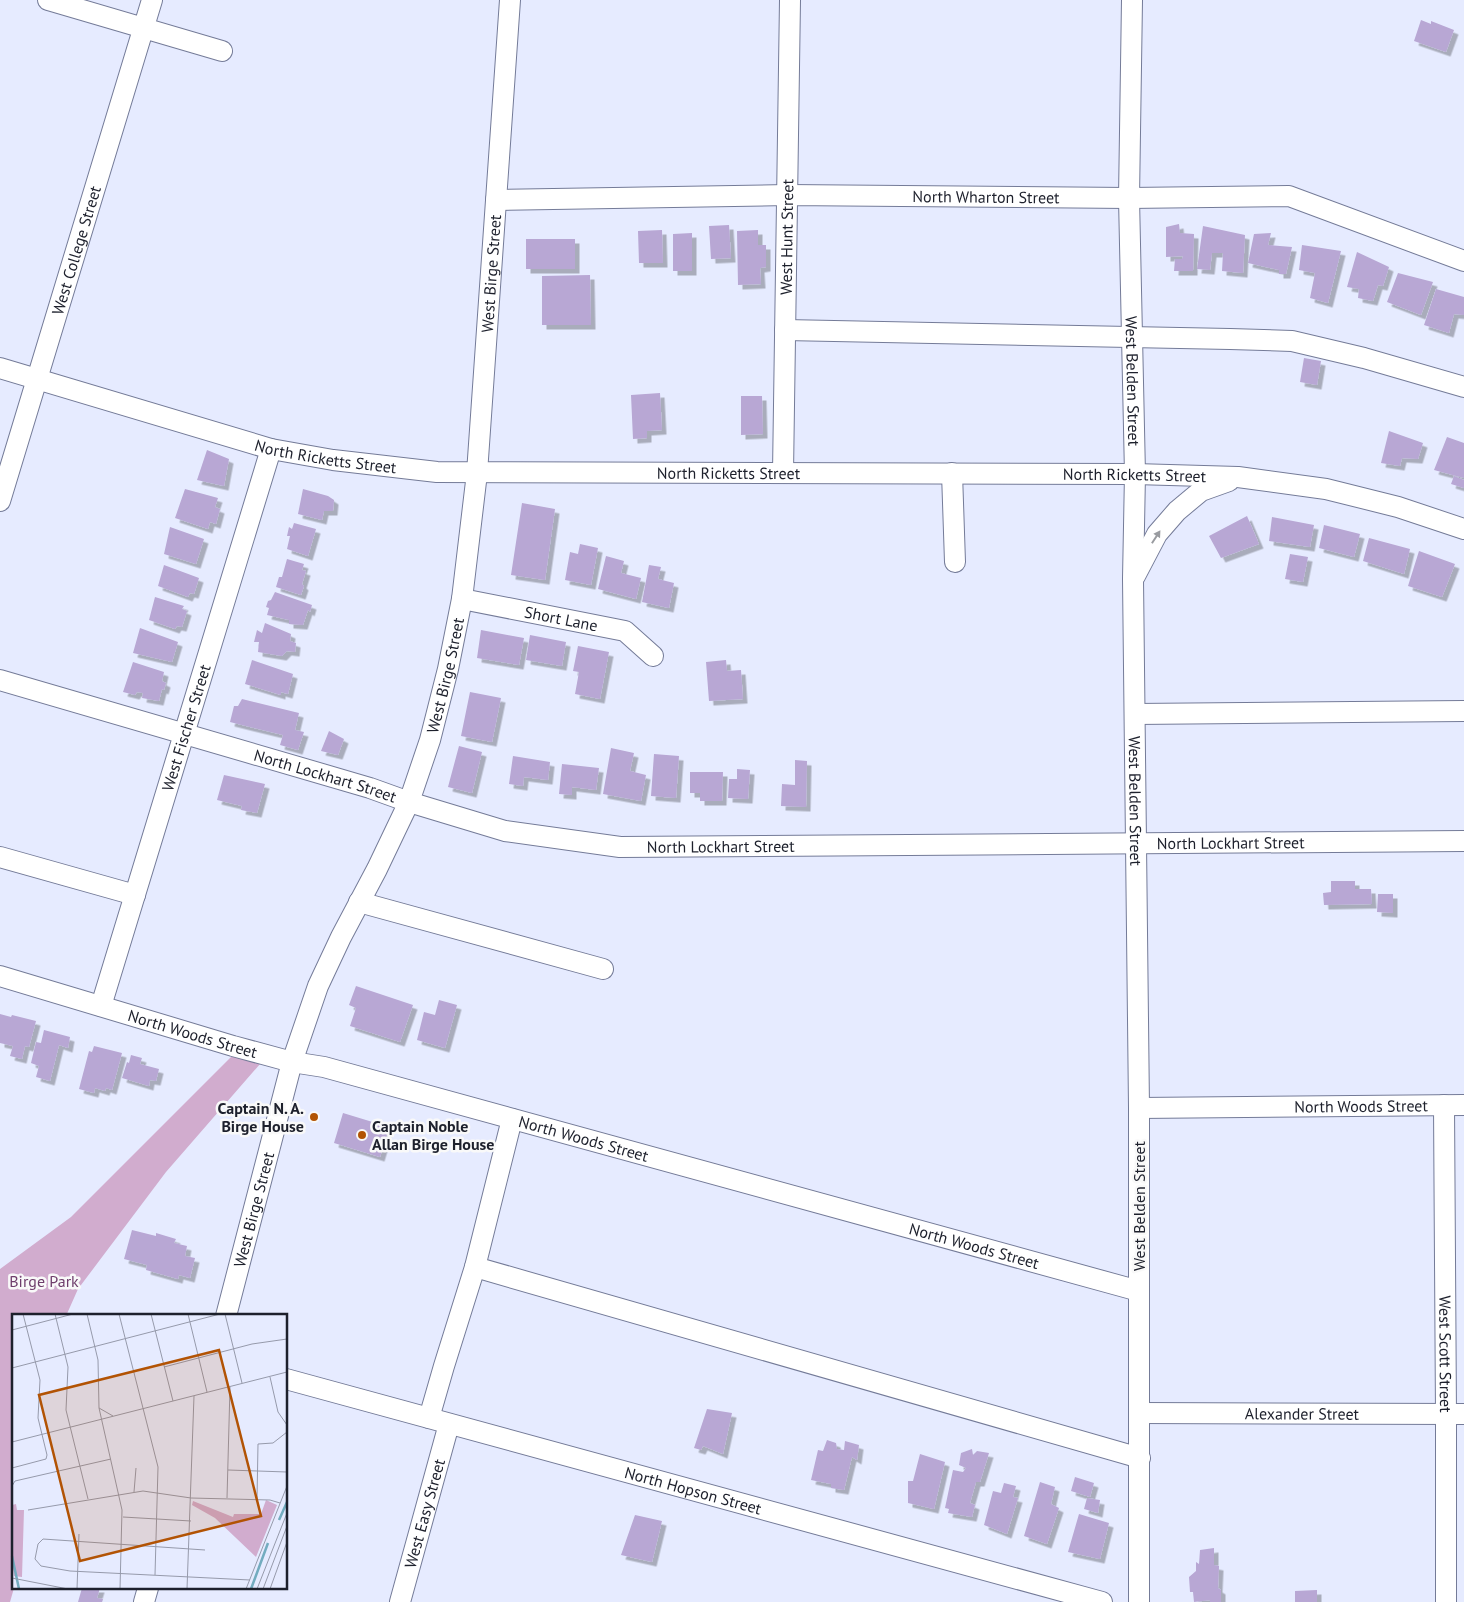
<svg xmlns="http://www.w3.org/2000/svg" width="1464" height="1602" font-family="'PT Sans',sans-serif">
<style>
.green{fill:#d1acce}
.building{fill:#b8a7d4;filter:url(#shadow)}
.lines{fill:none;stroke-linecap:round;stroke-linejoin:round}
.minor-casing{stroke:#747b98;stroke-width:22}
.minor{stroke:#fff;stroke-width:20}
.oneway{fill:#999ba0}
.poi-dot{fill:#b25304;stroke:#f9f9f9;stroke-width:2}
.labels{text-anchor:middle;stroke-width:5;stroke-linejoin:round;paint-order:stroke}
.street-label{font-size:16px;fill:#1d202c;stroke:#f9f9f9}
.poi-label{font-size:16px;font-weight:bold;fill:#1d202c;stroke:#f9f9f9;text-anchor:end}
.park-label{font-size:16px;fill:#6f3e6c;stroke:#f9f9f9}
.inset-river{fill:none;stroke:#73acbf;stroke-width:2.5}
.inset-road{fill:none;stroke:#969aab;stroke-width:1}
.view{fill:#b25304;fill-opacity:0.15;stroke:#b25304;stroke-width:2.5}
.inset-edge{fill:none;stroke:#1d202c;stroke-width:2.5}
</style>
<defs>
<filter id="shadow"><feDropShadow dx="4.5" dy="4.5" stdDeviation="0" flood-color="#0004"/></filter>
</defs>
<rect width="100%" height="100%" fill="#e6ebff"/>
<path class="green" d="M233 1055 260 1064 166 1172 78 1289 66 1316H14V1588L10 1602H0V1269L71 1217Z"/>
<path class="building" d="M1421 20 1431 24V21L1454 30 1446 52 1414 41Z
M1179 224 1180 233 1194 234 1193 271H1174L1175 259H1182L1183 256 1166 257V227Z
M729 225 731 258 711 259 709 226Z
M1203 226 1245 235 1243 273 1222 271 1223 253H1212L1210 270 1197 269Z
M662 230 663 263H639L638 231Z
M758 230V245H766V267L760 268 761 284 738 285 737 231Z
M692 233V271H673V234Z
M1271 233 1268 245 1292 247 1286 274H1279V270L1248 263 1254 234Z
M526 239H575V269H526Z
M1302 245 1341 251 1328 303 1310 298 1315 273 1299 270Z
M1357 252 1389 267 1383 286 1378 285 1373 301 1358 298 1359 289 1347 287Z
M1398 273 1433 282 1421 315 1387 302Z
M590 275 591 325H542V276Z
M1436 289 1464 297V315L1454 314 1449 333 1424 325Z
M1304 358 1321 361 1317 385 1300 382Z
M660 393 662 430 647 431V438L633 439 631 395Z
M741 396H762L763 434 741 435Z
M1389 431 1423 443 1418 459 1402 458 1400 466 1381 463Z
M1447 437 1464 443V478L1434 470Z
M207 450 229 459 224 486 197 480Z
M1454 476 1464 480V488L1451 484Z
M185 489 218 498 215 507 220 509 216 524 210 522 208 529 175 518Z
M303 489 328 496 334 500 333 511H324L322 520 298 514Z
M522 503 555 509 545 580 511 575Z
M1247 516 1259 544 1221 558 1209 536Z
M1272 517 1314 525 1310 547 1269 541Z
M294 523 316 529 308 556 287 549 290 536H287L289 527 292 529Z
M1324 525 1360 534 1354 557 1319 548Z
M170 527 204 539 196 564 164 554Z
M1369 538 1410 549 1404 574 1363 561Z
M580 544 598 548 591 585 565 580 570 552 578 554Z
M1419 551 1455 564 1442 597 1408 586Z
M1290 554 1308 557 1303 582 1285 579Z
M606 556 624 561 621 573 641 578 636 599 598 589Z
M287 559 304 564 302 570 306 571 302 584 304 586 301 595 276 587 279 577H282Z
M164 565 199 578 194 594 190 593 188 597 158 586Z
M649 565 661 567 658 579 674 583 669 608 642 602Z
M275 592 312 605 310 612 308 610 303 625 289 624V620L267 615 269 608 266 607 268 601 271 600Z
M155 597 184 606 182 609 187 611 182 627 177 626 175 629 149 620Z
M265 623 291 634 290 641 296 643 295 652 287 651 282 656 258 652 259 642H254L257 630 262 633Z
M140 628 178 642 172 662 133 653Z
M481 630 524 638 519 665 477 658Z
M530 635 566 642 562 666 526 660Z
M578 646 609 652 600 699 575 694 579 672 573 671Z
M252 660 293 674 288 694 281 692V695L245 684Z
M726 660 727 671 741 670 743 699 709 701 706 662Z
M133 662 164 672 162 681 166 683 164 690 162 689 159 701 142 698 143 693 137 692 135 695 123 692Z
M470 692 501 698 492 742 461 736Z
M242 699 299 713 295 730 304 732 298 750 280 745 283 735 230 722 234 706H238Z
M329 731 344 739 338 755 321 751Z
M459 746 482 752 472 793 448 787Z
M611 748 634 753 630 771 646 775 641 801 603 794Z
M654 754 679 756 676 798 651 796Z
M513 756 550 762 548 780 524 777 523 786 509 784Z
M795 760 807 761 806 807 781 806 782 784 795 785Z
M562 764 599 768 596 790 572 787V795L559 794Z
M737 769 750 770 748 799 728 798 729 779H737Z
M690 772H723L722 801H700V793H690Z
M224 775 265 784 257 813 241 810 242 806 217 800Z
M1331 881H1355V889H1371L1372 904 1324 905 1323 893 1331 892Z
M1378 894H1393V913L1377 912Z
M356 986 413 1005 400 1042 350 1026 356 1008 349 1005Z
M439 1000 457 1005 445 1048 417 1040 424 1012 435 1015Z
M0 1014 11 1017 12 1015 36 1021 29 1047 25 1046 22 1059 10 1056 13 1046 0 1043Z
M44 1030 70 1037 68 1048 59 1045 50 1081 36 1077 39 1066 31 1063 36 1042 41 1043Z
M94 1046 122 1053 112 1090 106 1088 105 1091 95 1088 94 1093 79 1089 89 1051 92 1052Z
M131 1055 142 1058 140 1064 159 1069 156 1081 150 1080 149 1086 122 1078 127 1062 129 1063Z
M343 1113 389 1127 380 1157 334 1143Z
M132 1230 156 1236V1233L176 1239 174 1243 187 1246 185 1256 195 1258 190 1278 179 1275 178 1279 146 1270 147 1265 124 1259Z
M707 1409 732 1413 723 1454 703 1446 701 1450 694 1448Z
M827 1440 836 1443 837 1449 844 1450 845 1441 859 1445 857 1460 852 1457 844 1490 831 1488V1484L811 1480 818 1450 823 1451Z
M972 1449 973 1455 977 1451 989 1453 980 1482H976L970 1503 975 1505 972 1517 948 1513 949 1509 945 1508 953 1470 963 1472 966 1468 959 1465 961 1453Z
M920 1454 945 1462 934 1509 908 1503V1481H913Z
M1075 1477 1094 1483 1090 1497 1071 1491Z
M1040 1482 1055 1487 1051 1504 1059 1508 1047 1544 1024 1536Z
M1004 1483 1016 1486 1013 1497 1018 1498 1007 1534 984 1525 993 1491 1001 1493Z
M1087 1498 1100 1500 1098 1513 1084 1509Z
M1079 1514 1109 1523 1100 1559 1068 1552Z
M635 1515 662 1521 652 1562 621 1555Z
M1214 1548V1565L1219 1566 1218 1588 1221 1590V1602H1210V1600L1194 1602 1193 1592H1190L1189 1577 1196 1571V1562L1199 1564 1200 1550Z
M82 1588H100L97 1598 103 1599 102 1602H78Z
M1317 1590V1602H1295V1591Z"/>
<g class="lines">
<g class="minor-casing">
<g id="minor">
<path d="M48 0 222 51"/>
<path id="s1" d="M1132 0 1129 198 1135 474 1133 579 1139 1108V1602"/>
<path id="s2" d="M496 200 787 195 1129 198 1289 196 1464 261"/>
<path d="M785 330 1230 339 1292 341 1364 358 1464 387"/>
<path id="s3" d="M0 368 271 449 333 460 437 472 1135 474 1238 477 1326 489 1398 507 1464 529"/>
<path id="s4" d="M783 473 790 0"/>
<path d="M952 473 955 562"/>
<path id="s5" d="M0 501 152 0"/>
<path d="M1135 576 1157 534 1177 511 1201 491 1229 481"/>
<path id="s6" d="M462 599 625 631 653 656"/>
<path id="s7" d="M0 680 370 788 409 802 505 831 620 847 1464 841"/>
<path d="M1135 714 1464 711"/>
<path d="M0 857 135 895"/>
<path d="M359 902 603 969"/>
<path id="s8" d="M0 976 233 1046 292 1062 324 1067 1139 1291"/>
<path id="s9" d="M101 1006 271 449"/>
<path id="s10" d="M1444 1105 1446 1415V1602"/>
<path id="s11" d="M1139 1108 1464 1105"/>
<path d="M475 1267 1140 1458"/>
<path id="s12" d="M226 1316 292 1062 318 986 341 937 377 869 409 802 430 740 448 669 462 599 477 473 510 0"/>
<path id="s13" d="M286 1379 1102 1602"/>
<path id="s14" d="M1140 1413 1464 1414"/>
<path d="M429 1418 444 1366 475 1267 512 1119"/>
<path d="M144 1602 148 1588"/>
<path id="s15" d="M400 1602 449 1424"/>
</g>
</g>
<use href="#minor" class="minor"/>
</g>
<defs><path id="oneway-solid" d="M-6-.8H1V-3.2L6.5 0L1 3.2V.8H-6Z" transform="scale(1.25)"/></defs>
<use class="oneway" href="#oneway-solid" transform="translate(1156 537) rotate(-57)"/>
<g class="poi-dot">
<circle cx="314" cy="1117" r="5"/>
<circle cx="362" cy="1135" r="5"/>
</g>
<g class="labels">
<g class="street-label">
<text dy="6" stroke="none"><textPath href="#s2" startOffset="490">North Wharton Street</textPath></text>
<text dy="6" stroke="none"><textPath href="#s4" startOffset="236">West Hunt Street</textPath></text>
<text dy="6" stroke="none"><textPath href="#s5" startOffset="262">West College Street</textPath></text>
<text dy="6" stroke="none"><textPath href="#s12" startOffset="1085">West Birge Street</textPath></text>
<text dy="6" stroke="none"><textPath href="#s1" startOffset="381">West Belden Street</textPath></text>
<text dy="6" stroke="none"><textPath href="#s3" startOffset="338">North Ricketts Street</textPath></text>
<text dy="6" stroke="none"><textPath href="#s3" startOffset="742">North Ricketts Street</textPath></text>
<text dy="6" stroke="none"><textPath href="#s3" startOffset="1148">North Ricketts Street</textPath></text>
<text dy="6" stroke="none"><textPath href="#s6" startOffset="101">Short Lane</textPath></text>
<text dy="6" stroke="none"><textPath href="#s12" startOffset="680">West Birge Street</textPath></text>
<text dy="6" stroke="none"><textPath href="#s9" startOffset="291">West Fischer Street</textPath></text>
<text dy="6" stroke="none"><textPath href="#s7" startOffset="339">North Lockhart Street</textPath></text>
<text dy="6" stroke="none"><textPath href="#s1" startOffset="801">West Belden Street</textPath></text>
<text dy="6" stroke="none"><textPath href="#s7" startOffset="1254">North Lockhart Street</textPath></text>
<text dy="6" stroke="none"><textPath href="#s7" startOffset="744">North Lockhart Street</textPath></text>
<text dy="6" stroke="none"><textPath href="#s8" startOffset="201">North Woods Street</textPath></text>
<text dy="6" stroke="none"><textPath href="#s11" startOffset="222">North Woods Street</textPath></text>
<text dy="6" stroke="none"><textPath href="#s8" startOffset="606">North Woods Street</textPath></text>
<text transform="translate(1139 1206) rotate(-90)" y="6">West Belden Street</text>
<text dy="6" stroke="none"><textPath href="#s12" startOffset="110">West Birge Street</textPath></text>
<text dy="6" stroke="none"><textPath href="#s8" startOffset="1011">North Woods Street</textPath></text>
<text dy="6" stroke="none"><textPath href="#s10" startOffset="249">West Scott Street</textPath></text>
<text dy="6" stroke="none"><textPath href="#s14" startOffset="162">Alexander Street</textPath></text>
<text dy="6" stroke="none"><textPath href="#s13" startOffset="422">North Hopson Street</textPath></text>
<text dy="6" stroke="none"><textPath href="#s15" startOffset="92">West Easy Street</textPath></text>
</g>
<g class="poi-label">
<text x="304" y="1114">Captain N. A.<tspan x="304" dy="18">Birge House</tspan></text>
<text x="372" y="1132" text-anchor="start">Captain Noble<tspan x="372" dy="18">Allan Birge House</tspan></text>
</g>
<g class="park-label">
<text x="44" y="1287">Birge Park</text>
</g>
</g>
<g transform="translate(12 1314)">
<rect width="275" height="275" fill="#e6ebff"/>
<path d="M254 186 265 191 244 243 203 204 180 191 181 187 221 203 222 200H249ZM4 190 5 196H12L10 263 2 262 0 246V191Z" fill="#d1acce"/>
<path class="inset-river" d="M267 206 275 188M0 242 7 275M239 275 256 229"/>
<path class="inset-road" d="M43 0 56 53 54 96 76 185M75 0 86 46 87 94 110 196 108 275M107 0 146 153 143 261M139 0 161 87M176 0 195 78M213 0 230 69M0 16 61 0M152 53 240 30 275 25M0 54 208 0M258 63 266 98 275 111M87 94 101 102M0 128 275 58M0 154 34 145 35 141 26 104 28 66 11 0M216 156 275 158M0 172 3 167 99 145M122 178 124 154M215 184 218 73M245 185 246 130 261 129 275 118M16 196 131 177 179 184 258 186 268 189M111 203 179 207M193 236 31 225 26 230 23 245 29 252 58 257 238 266M0 264 56 275M65 275 67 220M175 275 182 82M234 275 275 172M245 275 275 199M251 275 275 212M258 275 275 228"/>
<path class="view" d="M207 36 249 202 68 247 27 81Z"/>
<rect width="275" height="275" class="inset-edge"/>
</g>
</svg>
